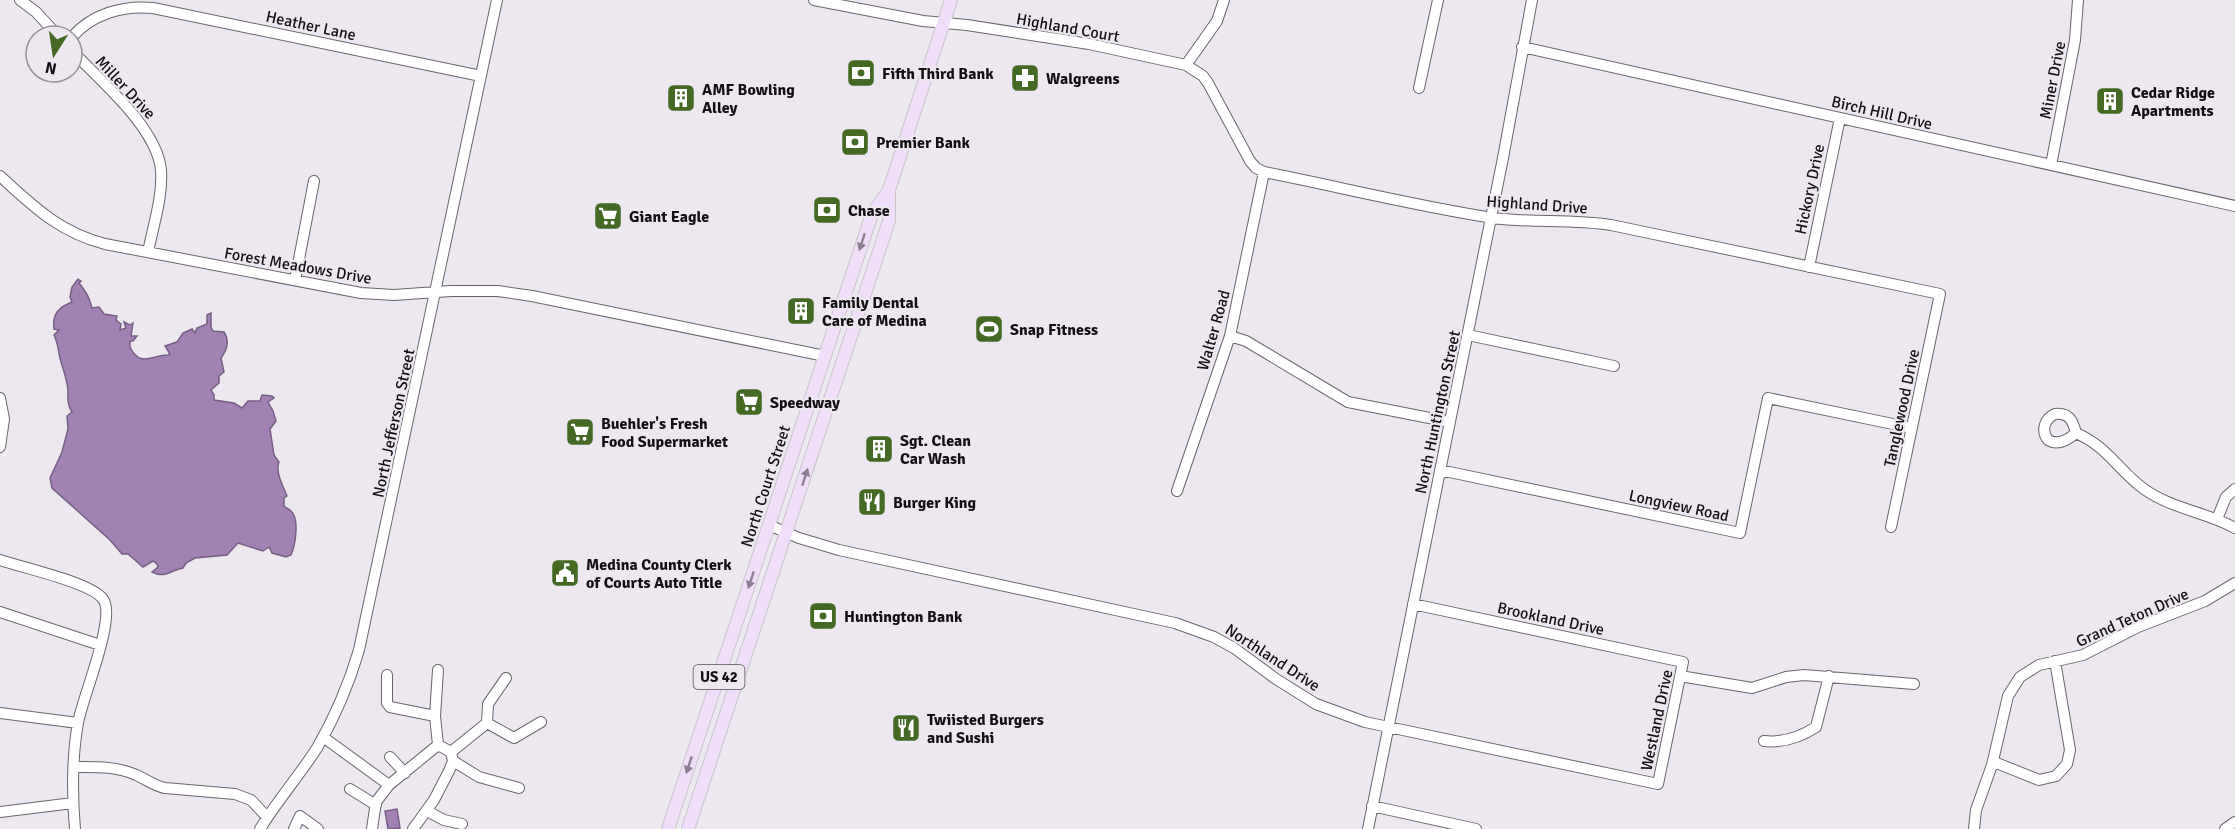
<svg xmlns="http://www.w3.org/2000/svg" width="2235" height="829" font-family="Signika,sans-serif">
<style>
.water{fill:#a281b5;stroke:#775f84;stroke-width:1.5}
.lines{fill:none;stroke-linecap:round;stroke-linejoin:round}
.minor-casing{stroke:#6a656d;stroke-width:12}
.major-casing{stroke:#c6c6c6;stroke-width:14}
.minor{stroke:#fff;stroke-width:10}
.major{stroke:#f0ddfa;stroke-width:12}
.oneway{fill:#8c8192}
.labels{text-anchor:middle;stroke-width:4.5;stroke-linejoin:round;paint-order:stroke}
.shield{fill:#ede7f0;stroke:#545055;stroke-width:1.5}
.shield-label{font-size:15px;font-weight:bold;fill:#121013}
.street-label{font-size:16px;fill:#121013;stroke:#ede7f0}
.poi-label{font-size:16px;font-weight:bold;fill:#121013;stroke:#ede7f0;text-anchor:start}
</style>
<rect width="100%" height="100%" fill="#ede7f0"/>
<path class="water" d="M78 279 81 281 79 283C86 291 90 299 92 308L99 307 104 314 117 316 116 320 121 324 120 330 126 328 124 322 130 325 133 323 131 336H137L133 341H130V347C140 368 152 355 168 355L170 354 165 346 177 342 183 333 192 329 195 333 197 328 207 324V315L211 313V327L213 331 224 332C230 341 227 350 221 358L224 372 219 376V383L211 390 214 395V400L234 403 242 408 248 401H260L262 395 272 396 274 398 268 402 273 411 276 421 270 429 274 455 279 462C275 472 283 486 287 496L284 498V506C286 508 289 509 291 511 300 519 295 546 291 555L286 557 272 553 269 547 263 551 238 543 227 555 195 558 186 563 183 568C171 570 165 579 152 572L158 567 157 564 153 561 143 567 128 554H122L110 540 52 488 50 478 62 452 68 429 67 416 72 412C67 404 68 398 68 390 67 380 64 371 61 362 58 353 59 345 54 335L59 330 54 329C52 314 59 307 72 302L70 297 72 287Z
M397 809 400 828 388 829 385 811Z"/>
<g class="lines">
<g class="minor-casing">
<path id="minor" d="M20 0 36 12 58 36
M814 0 923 21 967 25 1089 44 1186 65 1203 76 1208 83 1250 161 1256 168 1264 172C1340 187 1416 206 1493 218 1532 223 1572 219 1611 225L1940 294 1891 527
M72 37C92 14 123 5 153 8L481 76
M1522 47 2235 206
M72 51C101 81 157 128 161 170 163 197 153 226 148 252
M1186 65 1217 21 1224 0
M1419 88 1438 0
M2051 165 2075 40 2078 0
M0 176C34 207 59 232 105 244L361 293 394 295 451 291H498L532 296 825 356
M1809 267 1840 118
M295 280 314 181
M1468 335 1614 366
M1230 336 1246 341 1348 402 1450 422
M0 398 4 419 0 447
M2055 414C2069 412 2073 421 2076 433 2068 440 2058 446 2048 440 2041 431 2044 419 2055 414Z
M2076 433C2108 447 2118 470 2144 489 2172 509 2206 512 2235 528
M1440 470 1740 533 1768 398 1912 428
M1177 491 1230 336 1264 172
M2217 519 2226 497 2235 489
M769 525 799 538 839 550 1175 623 1214 637 1234 648 1276 679 1316 704 1365 722 1658 784 1683 662 1413 604
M0 560C23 568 90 582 103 599 117 617 82 698 78 723 72 755 72 797 75 829
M0 612 100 645
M438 670 435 716 438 745
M387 675V703L390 707 435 716
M1680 676 1752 688 1786 677 1804 675 1914 684
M0 713 78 723
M487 723 488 704 506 678
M323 737 389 785
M1764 741C1783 743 1799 738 1816 727L1829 676
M451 752 487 723 514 738 541 722
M390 757 405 773
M453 761 479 777 519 788
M1994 762 2039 780 2056 776 2067 764 2070 750 2055 661
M75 767C95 767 116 766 136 775 146 779 154 786 165 788L235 794 251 800 267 817
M350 789 376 805
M1372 806 1476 829
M427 811 444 820 462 824
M0 812 73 803
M260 829C277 801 299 776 317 748 335 717 349 684 359 650L497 0
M294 829 300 816 318 829
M372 829 376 802 389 785 438 745 451 752 453 761 449 771 434 800 413 829
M1368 829 1503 158 1532 0
M1974 829 1976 810 1992 765 2008 696 2020 677 2039 665 2083 655 2138 627 2205 601 2235 583
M2225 829 2235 822"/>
</g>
<g class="major-casing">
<path id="major" d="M668 829 872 214 889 190 951 0
M688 829 889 221V190"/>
</g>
<use href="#minor" class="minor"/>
<use href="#major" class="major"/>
</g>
<defs><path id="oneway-solid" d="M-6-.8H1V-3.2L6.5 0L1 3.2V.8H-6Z" transform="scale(1.5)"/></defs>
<g class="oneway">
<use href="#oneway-solid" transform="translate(862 242) rotate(108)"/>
<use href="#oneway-solid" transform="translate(805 477) rotate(-72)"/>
<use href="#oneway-solid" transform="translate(751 580) rotate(108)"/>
<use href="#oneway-solid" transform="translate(689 765) rotate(108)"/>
</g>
<defs>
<g id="bank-square" transform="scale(1.5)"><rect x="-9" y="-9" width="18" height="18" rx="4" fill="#436923" stroke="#ede7f0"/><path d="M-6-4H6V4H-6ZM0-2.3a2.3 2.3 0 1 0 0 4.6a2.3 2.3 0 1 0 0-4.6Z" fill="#fff"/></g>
<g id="pharmacy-square" transform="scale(1.5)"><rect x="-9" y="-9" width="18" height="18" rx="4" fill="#436923" stroke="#ede7f0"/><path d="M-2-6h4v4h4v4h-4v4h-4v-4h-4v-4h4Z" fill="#fff"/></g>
<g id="building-square" transform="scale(1.5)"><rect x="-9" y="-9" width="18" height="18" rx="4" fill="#436923" stroke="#ede7f0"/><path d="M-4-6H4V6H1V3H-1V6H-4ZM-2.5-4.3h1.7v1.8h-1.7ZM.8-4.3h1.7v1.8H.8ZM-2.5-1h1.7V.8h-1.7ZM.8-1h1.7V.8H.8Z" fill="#fff"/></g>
<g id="supermarket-square" transform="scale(1.5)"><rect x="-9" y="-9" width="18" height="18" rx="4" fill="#436923" stroke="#ede7f0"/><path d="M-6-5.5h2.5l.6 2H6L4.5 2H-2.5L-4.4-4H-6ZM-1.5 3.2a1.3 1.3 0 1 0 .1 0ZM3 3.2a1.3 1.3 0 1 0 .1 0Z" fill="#fff"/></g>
<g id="stadium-square" transform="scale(1.5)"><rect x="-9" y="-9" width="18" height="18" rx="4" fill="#436923" stroke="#ede7f0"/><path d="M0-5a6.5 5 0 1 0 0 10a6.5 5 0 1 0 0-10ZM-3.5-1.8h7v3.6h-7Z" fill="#fff"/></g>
<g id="restaurant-square" transform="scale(1.5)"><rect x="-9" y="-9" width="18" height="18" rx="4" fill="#436923" stroke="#ede7f0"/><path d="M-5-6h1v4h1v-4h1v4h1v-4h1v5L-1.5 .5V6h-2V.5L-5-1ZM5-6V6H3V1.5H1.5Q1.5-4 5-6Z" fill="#fff"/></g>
<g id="civic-square" transform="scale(1.5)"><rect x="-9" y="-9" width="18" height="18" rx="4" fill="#436923" stroke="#ede7f0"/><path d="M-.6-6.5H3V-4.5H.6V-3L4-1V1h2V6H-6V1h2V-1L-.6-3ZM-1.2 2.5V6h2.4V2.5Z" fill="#fff"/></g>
</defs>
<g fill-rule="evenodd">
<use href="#bank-square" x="861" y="73"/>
<use href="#pharmacy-square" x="1025" y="78"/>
<use href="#building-square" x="681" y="98"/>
<use href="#building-square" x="2110" y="101"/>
<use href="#bank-square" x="855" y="142"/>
<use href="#bank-square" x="827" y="210"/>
<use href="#supermarket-square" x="608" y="216"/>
<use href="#building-square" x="801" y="311"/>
<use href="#stadium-square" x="989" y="329"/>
<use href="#supermarket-square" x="749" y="402"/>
<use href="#supermarket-square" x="580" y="432"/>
<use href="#building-square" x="879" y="449"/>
<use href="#restaurant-square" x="872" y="502"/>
<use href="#civic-square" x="565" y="573"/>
<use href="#bank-square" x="823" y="616"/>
<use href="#restaurant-square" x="906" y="728"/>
</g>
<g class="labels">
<rect class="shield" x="693.5" y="665" width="51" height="24" rx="4.5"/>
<g class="shield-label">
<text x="719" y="682">US 42</text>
</g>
<g class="street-label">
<text transform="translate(311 25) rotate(12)" y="6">Heather Lane</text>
<text transform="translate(1068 27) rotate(10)" y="6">Highland Court</text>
<text transform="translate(2052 80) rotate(-79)" y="6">Miner Drive</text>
<text transform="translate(126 87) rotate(47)" y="6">Miller Drive</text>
<text transform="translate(1882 112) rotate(13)" y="6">Birch Hill Drive</text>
<text transform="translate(1809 189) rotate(-78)" y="6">Hickory Drive</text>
<text transform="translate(1537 204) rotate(4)" y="6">Highland Drive</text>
<text transform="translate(298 265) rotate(10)" y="6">Forest Meadows Drive</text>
<text transform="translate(1213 330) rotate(-74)" y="6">Walter Road</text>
<text transform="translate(1901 408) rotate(-78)" y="6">Tanglewood Drive</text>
<text transform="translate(1437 412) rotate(-78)" y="6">North Huntington Street</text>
<text transform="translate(393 423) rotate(-78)" y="6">North Jefferson Street</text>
<text transform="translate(765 486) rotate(-72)" y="6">North Court Street</text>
<text transform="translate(1679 505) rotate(12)" y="6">Longview Road</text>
<text transform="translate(2132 617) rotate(-24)" y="6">Grand Teton Drive</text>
<text transform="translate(1551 618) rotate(12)" y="6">Brookland Drive</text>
<text transform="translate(1273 657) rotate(33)" y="6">Northland Drive</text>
<text transform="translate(1656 720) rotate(-78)" y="6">Westland Drive</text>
</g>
<g class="poi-label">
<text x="882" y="79">Fifth Third Bank</text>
<text x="1046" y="84">Walgreens</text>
<text x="702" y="95">AMF Bowling<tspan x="702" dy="18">Alley</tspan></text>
<text x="2131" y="98">Cedar Ridge<tspan x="2131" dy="18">Apartments</tspan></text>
<text x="876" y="148">Premier Bank</text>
<text x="848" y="216">Chase</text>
<text x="629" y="222">Giant Eagle</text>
<text x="822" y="308">Family Dental<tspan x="822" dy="18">Care of Medina</tspan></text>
<text x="1010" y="335">Snap Fitness</text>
<text x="770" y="408">Speedway</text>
<text x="601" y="429">Buehler's Fresh<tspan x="601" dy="18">Food Supermarket</tspan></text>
<text x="900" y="446">Sgt. Clean<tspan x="900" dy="18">Car Wash</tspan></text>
<text x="893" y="508">Burger King</text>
<text x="586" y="570">Medina County Clerk<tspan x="586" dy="18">of Courts Auto Title</tspan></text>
<text x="844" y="622">Huntington Bank</text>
<text x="927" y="725">Twiisted Burgers<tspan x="927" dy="18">and Sushi</tspan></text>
</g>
</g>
<g transform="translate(54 54) rotate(192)"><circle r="28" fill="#ede7f0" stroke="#959198" stroke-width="1.5"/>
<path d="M0-4.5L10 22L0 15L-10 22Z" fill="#436923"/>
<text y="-9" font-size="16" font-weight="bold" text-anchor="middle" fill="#121013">N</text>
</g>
</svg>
